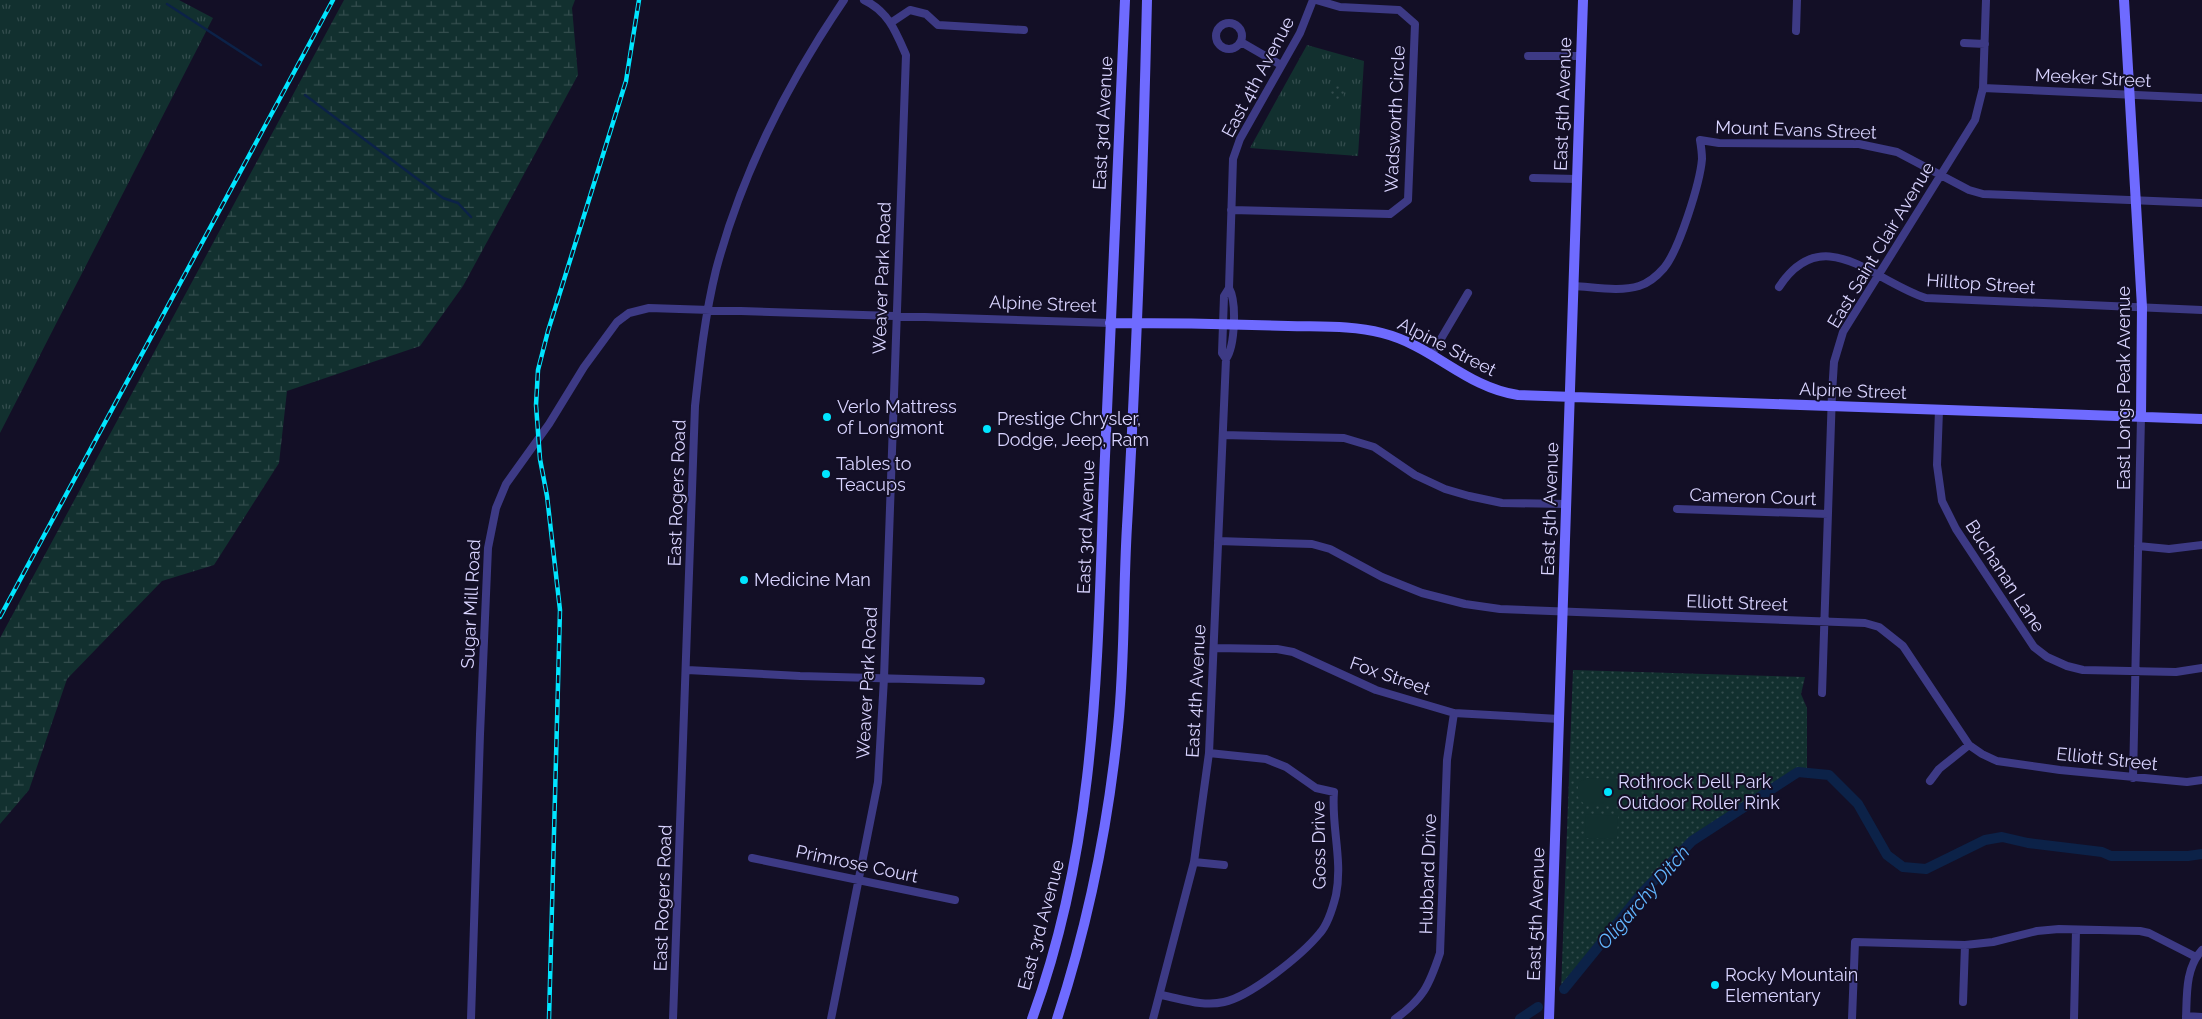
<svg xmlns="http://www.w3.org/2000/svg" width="2202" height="1019" font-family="Raleway,sans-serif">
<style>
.grass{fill:url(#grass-tufts)}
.wetland{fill:url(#wetland-marsh)}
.park{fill:url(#park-dots)}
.pitch{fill:#12302f}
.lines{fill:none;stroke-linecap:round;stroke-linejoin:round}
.stream{stroke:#0c2248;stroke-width:2.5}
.canal{stroke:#0c2248;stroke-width:10}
.street{stroke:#3d3a85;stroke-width:8}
.secondary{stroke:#6f6bff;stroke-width:10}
.rail-casing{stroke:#00e5ff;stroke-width:4.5}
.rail{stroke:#130f26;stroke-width:2.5;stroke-dasharray:8;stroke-linecap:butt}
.poi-dot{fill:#00e5ff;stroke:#130f26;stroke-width:2}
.labels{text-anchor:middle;stroke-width:4;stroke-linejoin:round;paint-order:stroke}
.street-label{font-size:18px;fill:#d9d4ff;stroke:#130f26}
.poi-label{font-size:18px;fill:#d9d4ff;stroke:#130f26;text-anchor:start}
.water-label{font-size:19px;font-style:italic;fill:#62b6ff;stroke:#130f26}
</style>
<defs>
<pattern id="grass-tufts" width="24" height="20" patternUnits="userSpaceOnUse" patternTransform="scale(1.25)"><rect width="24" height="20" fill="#12302f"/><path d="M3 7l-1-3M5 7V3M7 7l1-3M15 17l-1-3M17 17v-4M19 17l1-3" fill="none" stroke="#344d4e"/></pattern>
<pattern id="wetland-marsh" width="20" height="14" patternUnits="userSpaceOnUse" patternTransform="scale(1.25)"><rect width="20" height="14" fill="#12302f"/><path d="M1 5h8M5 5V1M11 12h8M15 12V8" fill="none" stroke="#344d4e"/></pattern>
<pattern id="park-dots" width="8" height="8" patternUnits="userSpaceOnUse" patternTransform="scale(1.25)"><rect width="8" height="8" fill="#12302f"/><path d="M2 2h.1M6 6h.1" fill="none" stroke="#344d4e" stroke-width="1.8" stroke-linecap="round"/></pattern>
</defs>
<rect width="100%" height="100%" fill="#130f26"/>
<path class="grass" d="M0 0H179L213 18 0 433Z
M1307 45 1364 61 1358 156 1250 148Z"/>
<path class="wetland" d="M344 0H575L572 8 578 75 463 286 420 346 287 391 279 463 214 565 162 581 67 679 29 790 0 824V638Z"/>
<path class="park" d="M1331 84 1345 85 1343 101 1330 100Z
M1573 670 1805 677 1801 694 1807 708V772H1798L1692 841 1642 893 1561 991Z"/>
<path class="pitch" d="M1587 778 1632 780 1638 788 1636 804H1584L1578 797V783Z
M1586 814 1618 816 1617 839 1585 838Z"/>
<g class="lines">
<path class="stream" d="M167 4 261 65
M305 95 443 198 458 203 471 217"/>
<path class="canal" d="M1564 989 1642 893 1692 841 1798 772 1829 775 1858 804 1887 855 1903 867 1926 869 1985 840 2002 837 2028 843 2102 852 2111 856H2188L2202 854
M1520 1019 1538 1007"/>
<path class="street" d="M892 22 910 10 926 14 938 25 1024 30
M1216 36a13 13 0 1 1 26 0a13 13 0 1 1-26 0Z
M1796 31 1797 0
M1241 42 1281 65
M1964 43 1985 44
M1528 56H1581
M1983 88 2202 98
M1533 178 1577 179
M1231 210 1390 214 1408 200 1415 24 1399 10 1340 7 1316 0
M1574 286C1594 287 1620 292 1639 286 1649 283 1657 276 1664 268 1679 250 1700 183 1702 159 1702 153 1701 146 1700 140L1719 143 1859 144 1897 152 1969 190 1983 194 2202 203
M1779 287C1823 220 1873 281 1926 298L2202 310
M1432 354 1468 293
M1226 359 1222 353 1224 296 1229 288
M1939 410 1937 465 1942 501 1956 529 2034 647 2047 657 2067 666 2083 670 2176 672 2202 668
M1223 435 1344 438 1374 447 1415 475 1445 489 1469 496 1502 503 1566 504
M1677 509 1828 514
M1218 541 1312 544 1330 549 1382 577 1422 593 1465 604 1500 609 1865 623 1879 627 1903 646 1969 745 1982 754 1997 761 2060 770 2187 782 2202 780
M2138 546 2169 549 2202 545
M1215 648 1277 649 1293 652 1376 690 1454 713 1559 719
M687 670 800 676 981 681
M1822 693 1832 393 1834 362 1843 332 1975 120 1983 88 1986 0
M2133 778 2141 417
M1930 781 1939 769 1969 745
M752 858 955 900
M1194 862 1224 865
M1161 995C1182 999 1203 1007 1224 1002 1251 996 1302 955 1320 933 1328 924 1333 907 1336 895 1343 860 1331 826 1334 792L1316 788 1286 767 1266 759 1209 753
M1963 1002 1965 945
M2186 1016 2202 1017
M471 1019 480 734 488 548 496 508 506 484 549 424 584 367 617 322 629 313 649 308 1110 323
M673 1019 695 406C700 360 705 315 716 270 742 172 787 84 844 0
M831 1019 878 782 884 678 906 55C896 32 888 11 864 0
M1153 1019 1194 862 1209 753 1226 359C1235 346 1237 302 1229 288L1233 159 1240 139 1300 33 1313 0
M1395 1019C1423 999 1429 986 1440 953L1447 760 1454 713
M1852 1019 1855 942 1965 945 1993 942 2037 931 2059 929 2140 931 2149 933 2196 957
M2074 1019 2076 930
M2186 1019C2187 996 2185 968 2202 950"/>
<path class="secondary" d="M2124 0 2142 307 2141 417
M1110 323C1169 323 1229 324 1288 326 1319 327 1352 325 1382 333 1434 346 1465 387 1518 395L2202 419
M1032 1019C1097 842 1097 665 1104 479 1110 320 1117 160 1125 0
M1057 1019C1088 924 1108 827 1118 727 1125 660 1123 593 1127 526 1137 351 1143 176 1147 0
M1549 1019 1583 0"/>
<g class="rail-casing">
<path id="rail" d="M0 617 333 0
M549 1019 560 610 547 496 540 459 536 405 538 370 548 331 626 81 639 0"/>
</g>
<use href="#rail" class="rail"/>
</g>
<g class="poi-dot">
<circle cx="827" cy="417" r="5"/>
<circle cx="987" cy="429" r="5"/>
<circle cx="826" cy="474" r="5"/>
<circle cx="744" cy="580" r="5"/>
<circle cx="1608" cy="792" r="5"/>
<circle cx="1715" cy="985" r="5"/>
</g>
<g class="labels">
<g class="street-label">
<text transform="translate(1258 77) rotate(-62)" y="6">East 4th Avenue</text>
<text transform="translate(2093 78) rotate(3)" y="6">Meeker Street</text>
<text transform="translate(1563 104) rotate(-88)" y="6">East 5th Avenue</text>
<text transform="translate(1395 119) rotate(-87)" y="6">Wadsworth Circle</text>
<text transform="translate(1103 123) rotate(-87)" y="6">East 3rd Avenue</text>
<text transform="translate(1796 130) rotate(2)" y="6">Mount Evans Street</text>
<text transform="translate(1881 245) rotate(-59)" y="6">East Saint Clair Avenue</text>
<text transform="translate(882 278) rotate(-88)" y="6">Weaver Park Road</text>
<text transform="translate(1981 284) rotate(4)" y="6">Hilltop Street</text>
<text transform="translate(1043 304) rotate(2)" y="6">Alpine Street</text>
<text transform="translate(1447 347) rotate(27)" y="6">Alpine Street</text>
<text transform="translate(2124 388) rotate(-90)" y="6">East Longs Peak Avenue</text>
<text transform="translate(1853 391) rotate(2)" y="6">Alpine Street</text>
<text transform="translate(677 493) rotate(-88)" y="6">East Rogers Road</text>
<text transform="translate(1753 497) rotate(2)" y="6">Cameron Court</text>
<text transform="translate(1550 509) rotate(-88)" y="6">East 5th Avenue</text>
<text transform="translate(1086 527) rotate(-88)" y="6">East 3rd Avenue</text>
<text transform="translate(2005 576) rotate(57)" y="6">Buchanan Lane</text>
<text transform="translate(1737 603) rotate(2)" y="6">Elliott Street</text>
<text transform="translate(471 604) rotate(-87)" y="6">Sugar Mill Road</text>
<text transform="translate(1390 676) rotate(19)" y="6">Fox Street</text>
<text transform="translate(867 683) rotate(-87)" y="6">Weaver Park Road</text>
<text transform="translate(1196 691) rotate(-87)" y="6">East 4th Avenue</text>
<text transform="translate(2107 759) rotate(6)" y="6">Elliott Street</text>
<text transform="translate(1319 845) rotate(-91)" y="6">Goss Drive</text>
<text transform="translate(857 864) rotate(12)" y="6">Primrose Court</text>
<text transform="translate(1428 874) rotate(-88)" y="6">Hubbard Drive</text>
<text transform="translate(663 898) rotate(-88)" y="6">East Rogers Road</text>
<text transform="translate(1536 914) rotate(-88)" y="6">East 5th Avenue</text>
<text transform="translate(1041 925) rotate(-75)" y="6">East 3rd Avenue</text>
</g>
<g class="poi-label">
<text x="837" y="413">Verlo Mattress<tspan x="837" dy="21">of Longmont</tspan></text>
<text x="997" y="425">Prestige Chrysler,<tspan x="997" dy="21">Dodge, Jeep, Ram</tspan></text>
<text x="836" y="470">Tables to<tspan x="836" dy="21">Teacups</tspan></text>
<text x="754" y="586">Medicine Man</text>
<text x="1618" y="788">Rothrock Dell Park<tspan x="1618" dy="21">Outdoor Roller Rink</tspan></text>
<text x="1725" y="981">Rocky Mountain<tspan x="1725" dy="21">Elementary</tspan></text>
</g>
<g class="water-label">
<text transform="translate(1643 897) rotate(-49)" y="7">Oligarchy Ditch</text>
</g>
</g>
</svg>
